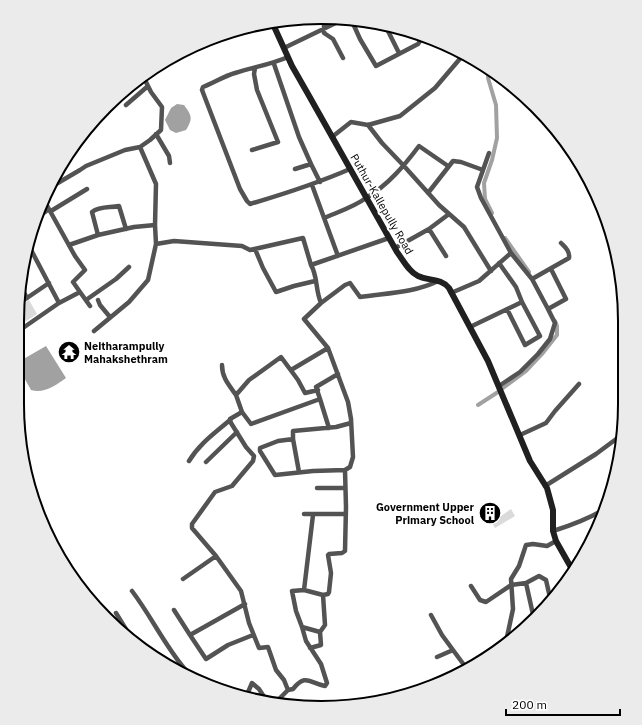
<svg xmlns="http://www.w3.org/2000/svg" width="642" height="725" font-family="'IBM Plex Sans',sans-serif">
<style>
.green{fill:#dadada}
.water{fill:#a1a1a1}
.lines{fill:none;stroke-linecap:round;stroke-linejoin:round}
.canal{stroke:#a1a1a1;stroke-width:4}
.street{stroke:#535353;stroke-width:4.5}
.secondary{stroke:#202020;stroke-width:6}
.labels{text-anchor:middle;stroke-width:4;stroke-linejoin:round;paint-order:stroke}
.street-label{font-size:11px;fill:#000;stroke:#fff}
.poi-label{font-size:11px;font-weight:bold;fill:#000;stroke:#fff;text-anchor:start}
.rim{fill:none;stroke:#000;stroke-width:2}
</style>
<rect width="100%" height="100%" fill="#fff"/>
<path class="green" d="M29 300 37 314 20 325 21 305Z
M511 509 515 516 495 528 490 519 499 513 501 516Z"/>
<path class="water" d="M177 104 184 105C192 116 193 118 186 130L176 133 170 130 165 120 171 108Z
M46 346 66 378C56 385 44 394 31 390L18 367 20 361Z"/>
<g class="lines">
<path class="canal" d="M488 68V78L496 105 497 138 492 160 484 183 485 199 492 213
M505 238 529 272
M503 388 526 371 542 354 557 335V326L555 321
M478 405 498 392"/>
<path class="street" d="M322 18 324 23V33L333 39 343 58
M351 19 360 39 376 66 418 44 420 41V34
M385 25 399 53
M284 48 344 19
M288 57C270 65 253 67 235 73 224 76 214 83 203 87L202 90 240 189 247 201 250 204C284 194 318 183 350 169
M274 64 299 137 311 164
M143 76 151 92 162 107 161 130 150 140 140 147 156 184 155 225 156 244 174 241 242 246 250 250 303 238 311 265 389 238
M126 105 148 86
M368 125 382 143 404 166 439 205 464 227 491 271
M156 134 169 156 170 163
M332 137 351 122 368 125 400 116 435 88 464 54
M252 150 278 142 257 90 254 74 255 68
M489 153 477 187 481 198 511 253 532 279 548 309 555 323 550 339 538 354 520 372 499 386
M295 169 311 164 320 182
M312 185 338 256
M51 187 80 170 86 166 125 150 140 147
M428 193 453 161 461 162 483 170
M45 202 75 256 85 270 73 282 80 292 59 303
M51 211 87 189
M41 215 49 209
M324 218C338 212 354 207 366 198 388 185 404 166 419 146L448 166
M126 229 119 206C110 208 100 206 92 212L98 235 134 227 155 225
M429 229 446 256
M69 245 98 235
M395 248 429 229 449 214
M255 249 263 268 276 292 294 286 315 281
M499 263 516 287 522 302
M311 265C318 277 315 289 321 303L304 319 328 348 348 402 351 419 353 457 350 467 345 470 346 507 345 551 342 553 329 554 328 555 331 573 329 592 328 594 323 595
M532 279 569 258C570 251 565 247 561 243
M22 289 27 298
M80 292 90 306
M451 293 479 281 511 253
M86 300 116 279 129 267
M98 300 100 305 110 317
M21 302 49 283
M321 303 345 285 350 283 360 297C386 293 414 293 438 281
M548 309 566 299 551 269
M470 327 522 302 540 336 525 345 507 309
M20 330 59 303 29 246
M94 331 129 302 148 280 156 244
M222 365C222 378 229 385 236 395
M291 370 328 348
M622 374H624
M318 390 305 393 298 380 281 357 249 380 236 395 242 412 251 424 320 399 329 428
M320 399 316 387 338 374
M242 412 230 419 231 423 246 447 254 456 253 461 232 486 215 492 192 524V528L216 556 241 591 249 623 259 648 268 647 276 670 284 680 288 690 280 698 279 703
M520 435 546 423 555 411 579 384
M293 439 299 472
M189 461C199 444 215 433 230 420
M206 462 237 432
M345 470 313 471 275 475 260 451V448L278 441 293 439V431L336 427 351 423
M545 486 596 454 623 434
M317 488H345
M304 514H346
M553 531C572 525 588 519 605 509
M183 579 216 556
M526 583 539 576 546 580 551 602
M471 586 480 600 486 602 511 585 526 583 534 619
M132 591C151 616 164 644 184 668 189 674 196 679 203 684
M245 604 190 635 206 659 228 645 253 635
M174 610 190 635
M116 613 135 644
M431 615 442 635 453 650
M302 627 296 611 292 591 304 590
M507 642V637L513 609 511 579 519 566 526 545 533 544 547 546 556 541
M310 648 321 645 320 632 325 625 323 595 304 590 313 515
M437 657 453 650 467 669
M288 690 293 689C306 673 309 683 325 686L327 683 321 664 306 641 302 627 320 632
M246 697 252 683 259 689 268 703"/>
<path class="secondary" d="M272 22 292 66 308 94 397 252C403 260 409 272 418 276 429 281 441 278 449 288L488 361 530 461 547 488 553 510V531L556 541 573 571"/>
</g>
<defs>
<g id="temple-disc" transform="scale(1.15)"><circle r="9.5" fill="#000" stroke="#fff"/><path d="M0-6L5-2H3V0L6.5 2.5H4V6H1.5V3h-3V6H-4V2.5H-6.5L-3 0V-2H-5Z" fill="#fff"/></g>
<g id="building-disc" transform="scale(1.15)"><circle r="9.5" fill="#000" stroke="#fff"/><path d="M-4-6H4V6H1V3H-1V6H-4ZM-2.5-4.3h1.7v1.8h-1.7ZM.8-4.3h1.7v1.8H.8ZM-2.5-1h1.7V.8h-1.7ZM.8-1h1.7V.8H.8Z" fill="#fff"/></g>
</defs>
<g fill-rule="evenodd">
<use href="#temple-disc" x="69" y="352"/>
<use href="#building-disc" x="490" y="513"/>
</g>
<g class="labels">
<g class="street-label">
<text transform="translate(382 204) rotate(60)" y="4">Puthur-Kallepully Road</text>
</g>
<g class="poi-label">
<text x="84" y="350">Neitharampully<tspan x="84" dy="13">Mahakshethram</tspan></text>
<text x="474" y="511" text-anchor="end">Government Upper<tspan x="474" dy="13">Primary School</tspan></text>
</g>
</g>
<path d="M0 0H642V725H0ZM321 24H321A297 297 0 0 1 618 321V404A297 297 0 0 1 321 701H321A297 297 0 0 1 24 404V321A297 297 0 0 1 321 24Z" fill="#ebebeb" fill-rule="evenodd"/>
<path class="rim" d="M321 24H321A297 297 0 0 1 618 321V404A297 297 0 0 1 321 701H321A297 297 0 0 1 24 404V321A297 297 0 0 1 321 24Z"/>
<path d="M506 709v6h114v-6" fill="none" stroke="#000000" stroke-width="2"/>
<text x="512" y="709" font-size="12" fill="#000000" stroke="#ffffff" stroke-width="3" paint-order="stroke">200 m</text>
</svg>
